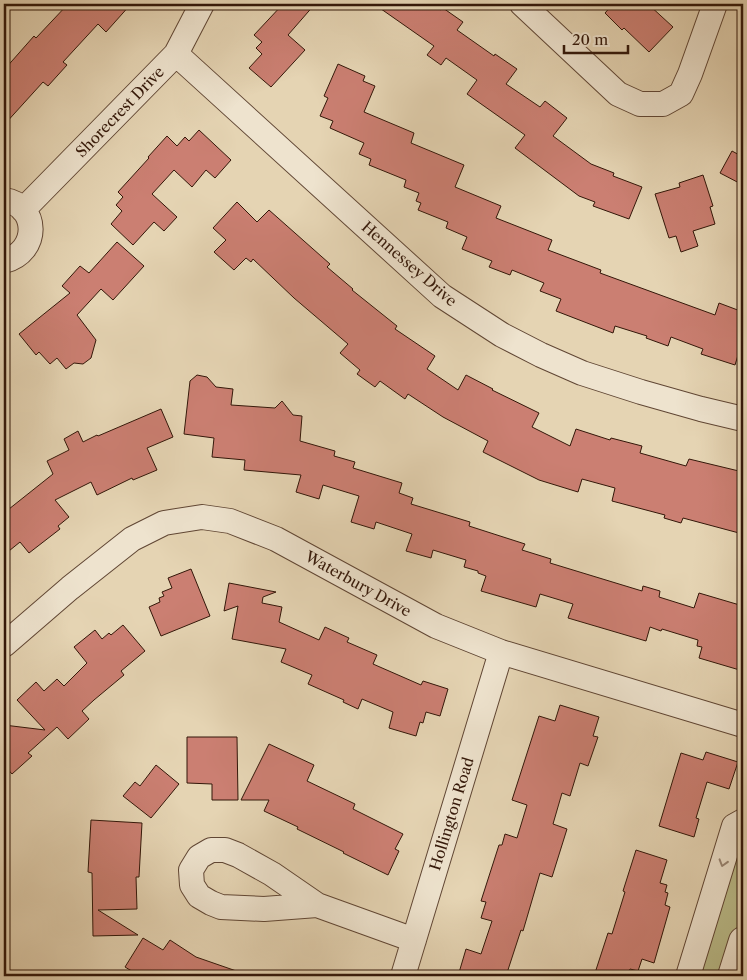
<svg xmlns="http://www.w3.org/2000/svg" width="747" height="980" font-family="'Libre Caslon Text',serif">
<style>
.green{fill:#babb89;stroke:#766949}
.building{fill:#cb7f72;stroke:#331709}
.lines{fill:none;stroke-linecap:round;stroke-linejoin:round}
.minor-casing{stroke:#604634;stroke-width:26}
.tertiary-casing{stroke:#604634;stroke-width:30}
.minor{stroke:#eee3ce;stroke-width:24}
.tertiary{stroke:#eee3ce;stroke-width:28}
.oneway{stroke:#9a8775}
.labels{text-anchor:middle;stroke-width:4.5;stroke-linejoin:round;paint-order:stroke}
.street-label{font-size:15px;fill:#331709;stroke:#eee3ce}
</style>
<rect width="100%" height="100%" fill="#e5d4b3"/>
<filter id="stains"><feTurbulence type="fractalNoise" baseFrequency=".004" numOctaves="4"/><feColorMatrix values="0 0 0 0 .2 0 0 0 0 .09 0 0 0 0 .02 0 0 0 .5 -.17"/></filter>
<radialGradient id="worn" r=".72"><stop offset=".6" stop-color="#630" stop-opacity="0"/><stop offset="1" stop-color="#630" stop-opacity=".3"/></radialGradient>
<path class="green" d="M743 821V941L732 976H688Z"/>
<path class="building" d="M68 4H131L106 32 98 24 63 62 67 65 48 86 43 82 4 125V70L34 36 36 38Z
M283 4H315L288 35 305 50 271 87 249 68 262 54 256 48 262 42 254 35Z
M374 4H432L441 10 443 8 463 22 457 30 494 56 495 54 517 69 506 84 540 107 545 101 567 118 553 136 591 164 614 173 613 176 642 187 629 219 593 206 595 202 579 196 515 148 525 135 467 94 477 80 446 58 441 65 427 55 434 46Z
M613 4H648L673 27 649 52 624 28 622 30 605 13Z
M338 64 365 76 363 81 375 86 364 112 414 133 411 143 464 165 455 187 501 206 496 218 552 240 548 250 601 270 600 273 715 315 719 303 743 312V353L739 352 735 365 701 354 703 349 671 337 668 346 646 338 647 336 615 326 613 333 556 311 561 299 540 291 544 283 512 270 510 275 489 267 492 261 462 249 467 237 446 228 448 222 418 210 421 203 416 201 419 193 404 187 406 180 369 165 371 159 359 154 364 143 330 128 333 121 320 116 328 98 324 96Z
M199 130 231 160 215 178 206 170 192 187 174 170 152 194 177 217 164 231 154 222 133 245 111 224 122 211 116 205 123 197 118 192 149 158 148 157 167 136 177 146 185 137 189 141Z
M732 151 743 157V185L720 173Z
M703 175 713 206 710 207 715 224 693 231 698 246 681 252 676 236 669 238 655 194 680 187 679 183Z
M237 202 257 222 269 210 330 264 327 267 353 289 352 290 397 326 395 329 435 356 427 369 458 390 466 375 493 389 492 390 539 413 532 427 570 446 576 429 610 440 611 438 642 446 640 453 686 466 689 459 743 472V529L741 528 739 533 683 518 681 523 664 518 665 515 612 501 615 488 582 479 578 492 539 480 483 452 488 441 443 417 408 394 405 399 380 381 375 387 357 374 360 370 340 353 348 344 294 298 253 259 251 262 246 258 234 270 214 252 226 240 213 228Z
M117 242 144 266 113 300 101 289 77 315 96 340 91 358 83 364 74 363 66 369 57 358 50 364 39 352 36 355 19 334 70 293 62 286 80 266 89 273Z
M197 375 207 377 216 387 233 389 231 405 275 408 282 401 293 415 302 416 300 441 335 451 334 456 355 462 353 468 402 483 399 493 413 498 411 504 470 522 469 526 525 544 522 550 551 559 550 563 642 591 643 586 660 591 659 597 694 608 699 593 743 606V671L699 658 702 647 697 646 698 640 662 629 661 631 650 627 646 641 568 618 573 604 540 594 536 607 481 591 486 576 478 573V571L464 567 466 560 433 550 431 558 406 551 412 534 376 522 374 529 351 522 359 496 323 485 319 499 296 492 301 475 244 470 245 460 212 457 214 438 184 434 190 381Z
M161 409 173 437 147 448 157 470 133 480 132 478 97 495 91 482 55 500 69 517 58 526 60 529 29 553 20 542 4 555V513L53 474 47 461 69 450 64 439 78 431 83 442 97 435 98 436Z
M191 569 210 616 161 636 149 607 160 602 159 598 164 596 162 592 172 588 168 578Z
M229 583 276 592 263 597 262 603 282 607 279 622 319 640 325 627 349 638 347 642 377 655 373 664 421 685 423 681 448 689 440 716 426 712 423 723 420 722 416 736 389 728 393 712 362 699 358 709 343 702 344 700 308 684 312 675 281 662 286 649 232 639 238 606 224 611Z
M123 625 145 651 121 671 124 675 94 700 82 711 89 719 68 739 57 727 28 753 32 756 12 774 4 765V725L45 730 17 700 36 682 44 691 57 679 64 686 87 663 74 647 95 630 102 639 109 633 111 635Z
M560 705 599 717 593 736 598 737 588 766 580 763 570 796 562 793 553 824 567 829 552 877 540 873 523 931 521 930 506 976H458L466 949 481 954 492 921 481 918 486 902 481 901 499 845H502L505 834 517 838 527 805 512 800 539 716 555 721Z
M187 737H237L238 800H212V784L187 783Z
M269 744 314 765 307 781 355 804 353 809 403 834 395 849 399 851 388 875 343 853 344 852 297 829 298 827 264 811 269 800H241Z
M706 752 738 762 729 789 707 782 696 818 699 819 694 837 659 826 681 753 703 760Z
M156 765 179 784 151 818 123 796 135 782 140 786Z
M91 820 142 823 139 877H136L137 909 98 910 138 935 93 936 92 873 88 872Z
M636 850 667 860 660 883 667 885 665 892 668 893 665 905 670 907 654 963 642 959 638 971 630 969 627 976H594L608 933 612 934 625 892 623 891Z
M143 938 163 950 170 940 196 957 245 974 244 976H140L125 967Z"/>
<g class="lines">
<g class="minor-casing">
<path id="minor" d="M522 4 618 94 640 104H663L681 94 690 74 715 4
M176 54 442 296 502 335 541 355 582 373 641 392 701 409 743 419
M4 200C39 205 40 252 4 261
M23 210 176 54 202 4
M4 645 70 588 132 539 164 523 202 517 230 521 276 539 436 626 501 652 743 725
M211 850H225L238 855 272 874 317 905 264 909 221 907 211 903 199 896 192 885 191 870 199 857Z
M317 905 414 940
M403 976 501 652
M688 976 734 826 743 821"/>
</g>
<g class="tertiary-casing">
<path id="tertiary" d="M732 976 743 941"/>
</g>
<use href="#minor" class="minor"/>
<use href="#tertiary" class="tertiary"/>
</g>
<defs><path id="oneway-chevron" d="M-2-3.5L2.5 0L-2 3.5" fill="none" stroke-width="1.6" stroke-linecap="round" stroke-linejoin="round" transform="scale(1.25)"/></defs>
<use class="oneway" href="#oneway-chevron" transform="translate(723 863) rotate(107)"/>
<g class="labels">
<g class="street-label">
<text transform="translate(120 112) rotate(-46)" y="5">Shorecrest Drive</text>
<text transform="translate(409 264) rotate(41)" y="5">Hennessey Drive</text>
<text transform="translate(358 584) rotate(29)" y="5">Waterbury Drive</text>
<text transform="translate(452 814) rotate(-73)" y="5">Hollington Road</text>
</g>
</g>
<rect width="747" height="980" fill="none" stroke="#e5d4b3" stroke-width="20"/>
<rect x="5" y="5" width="737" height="970" fill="none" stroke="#331709" stroke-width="2.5"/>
<rect x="10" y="10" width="727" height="960" fill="none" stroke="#331709"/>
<path d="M564 45v8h64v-8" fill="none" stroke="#331709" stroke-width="2.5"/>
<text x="572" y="45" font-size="15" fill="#331709" stroke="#eee3ce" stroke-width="4" paint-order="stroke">20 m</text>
<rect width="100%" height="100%" filter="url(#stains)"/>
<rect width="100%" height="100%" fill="url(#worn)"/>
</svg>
